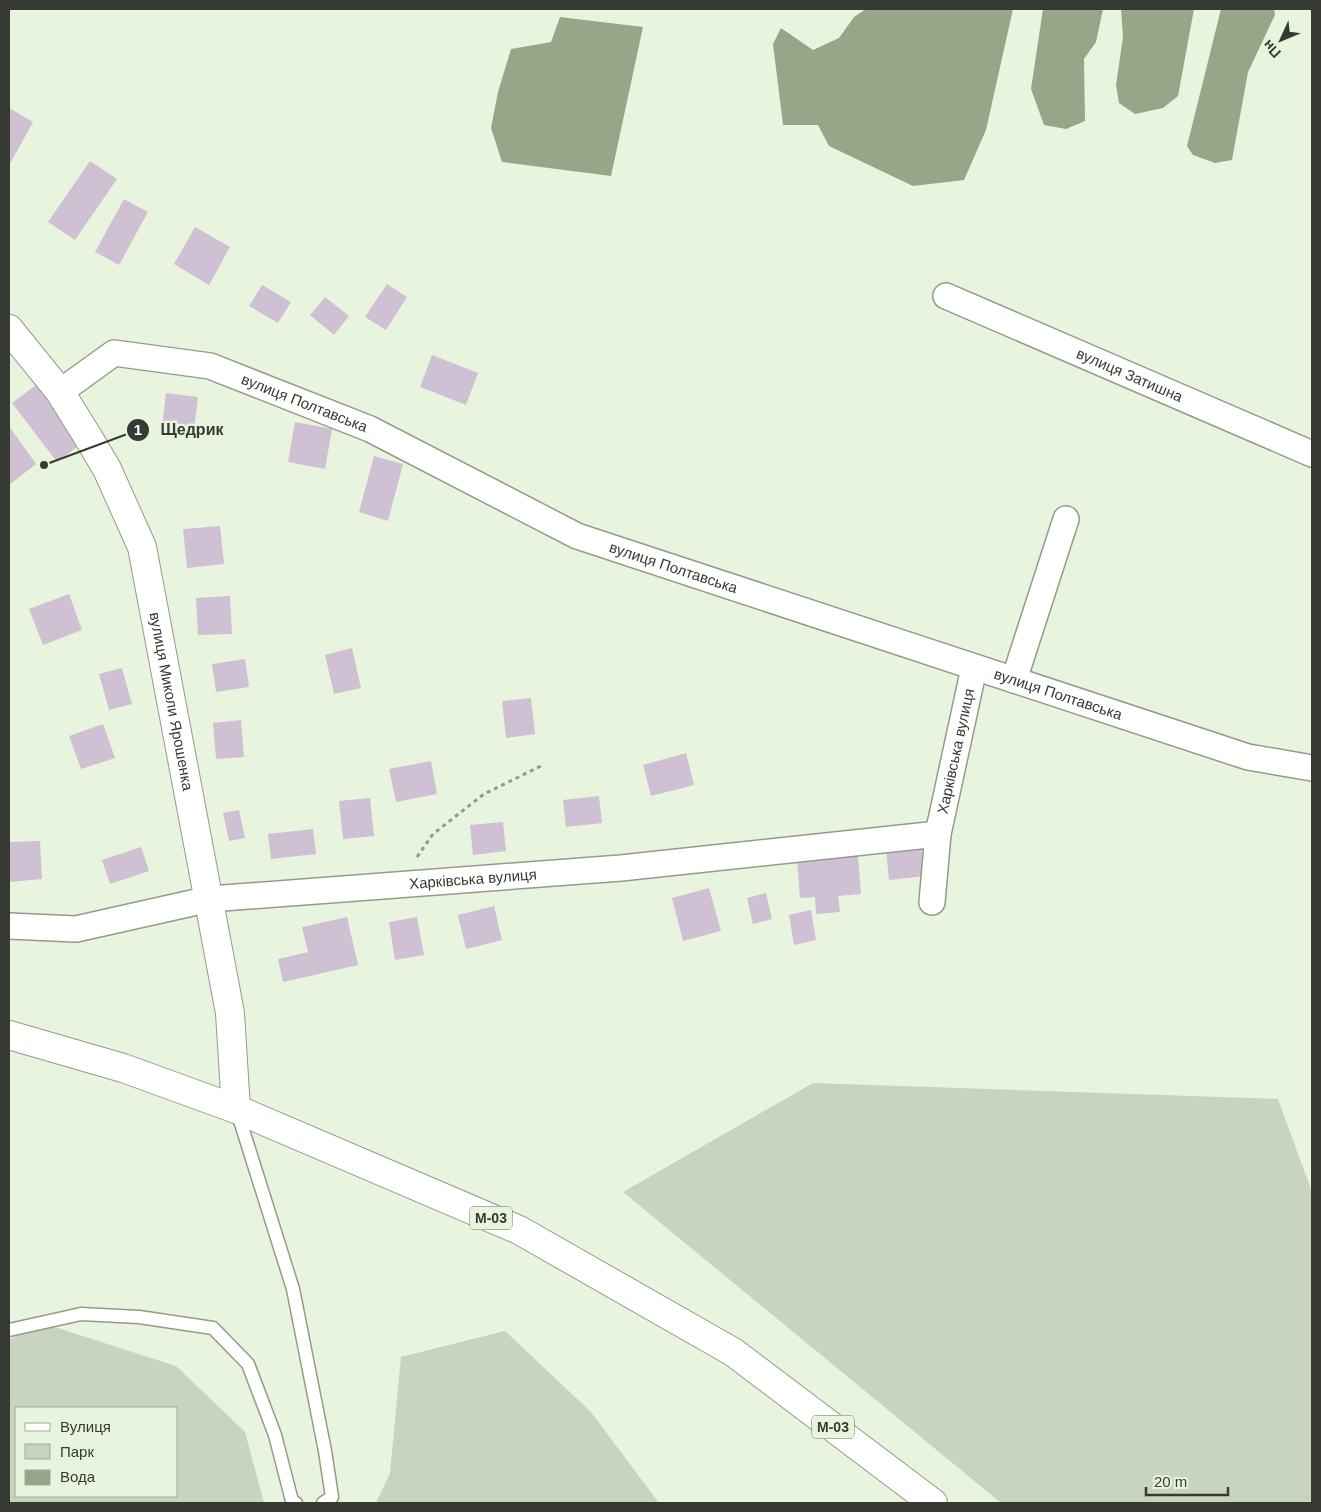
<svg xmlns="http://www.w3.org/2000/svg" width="1321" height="1512" font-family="Arial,sans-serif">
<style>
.green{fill:#c9d4bf;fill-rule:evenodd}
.water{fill:#97a589}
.building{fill:#cfc0d4}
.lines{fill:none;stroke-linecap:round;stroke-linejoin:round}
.lane-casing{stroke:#929c88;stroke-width:15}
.street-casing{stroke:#929c88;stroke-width:28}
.secondary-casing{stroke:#929c88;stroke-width:30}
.highway-casing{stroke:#929c88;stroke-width:30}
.path{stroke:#929a8b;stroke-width:3;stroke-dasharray:4 4;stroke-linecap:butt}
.lane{stroke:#fff;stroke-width:12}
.street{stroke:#fff;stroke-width:25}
.secondary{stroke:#fff;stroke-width:28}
.highway{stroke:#fff;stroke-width:28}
.labels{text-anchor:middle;stroke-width:5;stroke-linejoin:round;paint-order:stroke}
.shield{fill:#e9f4de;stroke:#6c7266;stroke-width:1}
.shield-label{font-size:14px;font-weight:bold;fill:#363a32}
.street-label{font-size:15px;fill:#363a32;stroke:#e9f4de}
.leader{fill:none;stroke:#363a32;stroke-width:2}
.callout-dot{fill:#363a32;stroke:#e9f4de;stroke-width:2}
.mark-label{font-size:15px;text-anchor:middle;font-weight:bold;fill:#fff}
.callout-label{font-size:16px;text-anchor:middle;font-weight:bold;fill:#363a32;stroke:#e9f4de;stroke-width:5;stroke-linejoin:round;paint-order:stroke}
</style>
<rect width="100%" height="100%" fill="#e9f4de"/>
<path class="green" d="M813 1083 1278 1099 1312 1192V1503H1001L623 1192Z
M39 1322 176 1366 245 1432 264 1503H9V1340ZM16 1408H176V1496H16Z
M505 1331 591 1412 659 1503H376L390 1473 401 1357Z"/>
<path class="water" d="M866 9H1013L986 130 964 180 913 186 829 146 818 125H783L773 44 781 28 813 50 839 38 854 17Z
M1043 9H1103L1096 42 1084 59 1085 121 1066 129 1044 125 1031 89Z
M1121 9H1194L1178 96 1163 108 1135 114 1119 103 1116 85 1123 37Z
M1221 9H1274L1275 15 1248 72 1232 160 1215 163 1193 155 1187 146Z
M560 17 643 27 611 176 502 162 491 128 498 92 511 49 551 42Z"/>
<path class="building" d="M9 108 33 122 11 162 9 161Z
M90 161 117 179 75 240 48 222Z
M124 199 148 212 119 265 95 252Z
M195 227 230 247 209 285 174 264Z
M387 284 407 297 386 330 365 317Z
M262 285 291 302 278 323 249 306Z
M325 297 349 316 334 335 310 315Z
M432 355 478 373 466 405 420 387Z
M36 385 81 444 57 462 12 403Z
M166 393 198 397 193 438 161 434Z
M295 422 332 429 325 469 288 462Z
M9 426 36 464 9 485Z
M374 456 403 464 388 521 359 512Z
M220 526 224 564 187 568 183 529Z
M69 594 82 630 43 645 29 609Z
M230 596 232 634 198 635 196 598Z
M352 648 361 688 334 694 325 655Z
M245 659 249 687 216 692 212 664Z
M122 668 132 704 109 710 99 674Z
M531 698 535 734 506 738 502 701Z
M241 720 244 757 216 759 213 723Z
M103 724 115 758 81 769 69 736Z
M686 753 694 785 651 796 643 765Z
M431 761 437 794 396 802 389 769Z
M599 796 602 823 566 827 563 800Z
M370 798 374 836 343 839 339 801Z
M239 810 245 838 229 841 223 813Z
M503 822 506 851 473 855 470 825Z
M313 829 316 854 271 859 268 834Z
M40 841 42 879 9 882V842Z
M921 845 925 876 889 880 886 849Z
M141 847 149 871 110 884 102 860Z
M858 856 861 894 838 896 840 912 816 914 815 897 800 898 797 860Z
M709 888 721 931 683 941 672 898Z
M766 893 772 919 753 924 747 898Z
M494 906 502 940 466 949 458 915Z
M811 910 816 940 794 945 789 915Z
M347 917 358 965 283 982 278 959 308 952 302 927Z
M417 917 424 955 395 960 389 922Z"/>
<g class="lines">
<g class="lane-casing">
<path id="lane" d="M237 1111 293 1289 325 1451 332 1497 323 1503
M9 1330 81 1314 139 1317 213 1328 248 1364 275 1435 292 1501 296 1503"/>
</g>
<g class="street-casing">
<g id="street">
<path id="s1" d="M946 296 1312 454"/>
<path id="s2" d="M60 392 114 353 210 366 370 429 577 536 1248 757 1312 768"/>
<path d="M1014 680 1066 519"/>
<path d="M932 902 938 834"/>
<path id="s3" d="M9 926 76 929 210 899 621 868 938 834 974 668"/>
</g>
</g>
<g class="secondary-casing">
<g id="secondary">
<path id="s4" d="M9 329 60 392 88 437 107 469 142 547 230 1013 236 1109"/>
</g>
</g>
<g class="highway-casing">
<path id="highway" d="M9 1035 123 1068 236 1109 519 1230 733 1352 933 1503"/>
</g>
<path class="path" d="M417 857 433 834 484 794 541 766"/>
<use href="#lane" class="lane"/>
<use href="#street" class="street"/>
<use href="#secondary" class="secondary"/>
<use href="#highway" class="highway"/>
</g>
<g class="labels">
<g class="shield">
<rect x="470" y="1206.5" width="42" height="23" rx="4"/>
<rect x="812" y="1415.5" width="42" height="23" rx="4"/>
</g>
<g class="shield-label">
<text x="491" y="1223">М-03</text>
<text x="833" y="1432">М-03</text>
</g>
<g class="street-label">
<text dy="5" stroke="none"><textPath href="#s1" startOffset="200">вулиця Затишна</textPath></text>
<text dy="5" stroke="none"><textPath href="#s2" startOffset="265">вулиця Полтавська</textPath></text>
<text dy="5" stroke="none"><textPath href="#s2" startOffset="670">вулиця Полтавська</textPath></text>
<text dy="5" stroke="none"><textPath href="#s2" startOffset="1075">вулиця Полтавська</textPath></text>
<text dy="5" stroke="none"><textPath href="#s4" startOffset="414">вулиця Миколи Ярошенка</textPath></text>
<text dy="5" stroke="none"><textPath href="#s3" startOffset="1020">Харківська вулиця</textPath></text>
<text dy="5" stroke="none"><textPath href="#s3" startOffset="468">Харківська вулиця</textPath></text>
</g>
</g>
<path class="leader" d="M44 465L138 430"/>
<g class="callout-dot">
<circle cx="44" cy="465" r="5"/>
<circle cx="138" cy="430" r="12"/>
</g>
<g class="mark-label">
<text x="138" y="435">1</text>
</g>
<g class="callout-label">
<text x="192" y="435">Щедрик</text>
</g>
<rect width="1321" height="1512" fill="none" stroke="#363a32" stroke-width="20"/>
<rect x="15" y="1407" width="162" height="90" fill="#e9f4de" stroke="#a1aa99"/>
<rect x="25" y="1423" width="25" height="8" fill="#ffffff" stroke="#a1aa99"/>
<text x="60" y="1432" font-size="15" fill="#363a32">Вулиця</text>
<rect x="25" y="1444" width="25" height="15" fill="#c9d4bf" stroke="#a1aa99"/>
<text x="60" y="1457" font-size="15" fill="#363a32">Парк</text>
<rect x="25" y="1470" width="25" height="15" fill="#97a589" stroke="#a1aa99"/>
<text x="60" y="1482" font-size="15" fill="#363a32">Вода</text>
<g transform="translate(1281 40) rotate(226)" stroke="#e9f4de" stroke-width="4" paint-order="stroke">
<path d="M0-4L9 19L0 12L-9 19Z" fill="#363a32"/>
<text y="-8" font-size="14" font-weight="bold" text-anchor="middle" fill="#363a32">Пн</text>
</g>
<path d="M1146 1487v8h82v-8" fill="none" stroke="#363a32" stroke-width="2.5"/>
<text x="1154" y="1487" font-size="15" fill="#363a32" stroke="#e9f4de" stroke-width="4" paint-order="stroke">20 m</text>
</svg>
